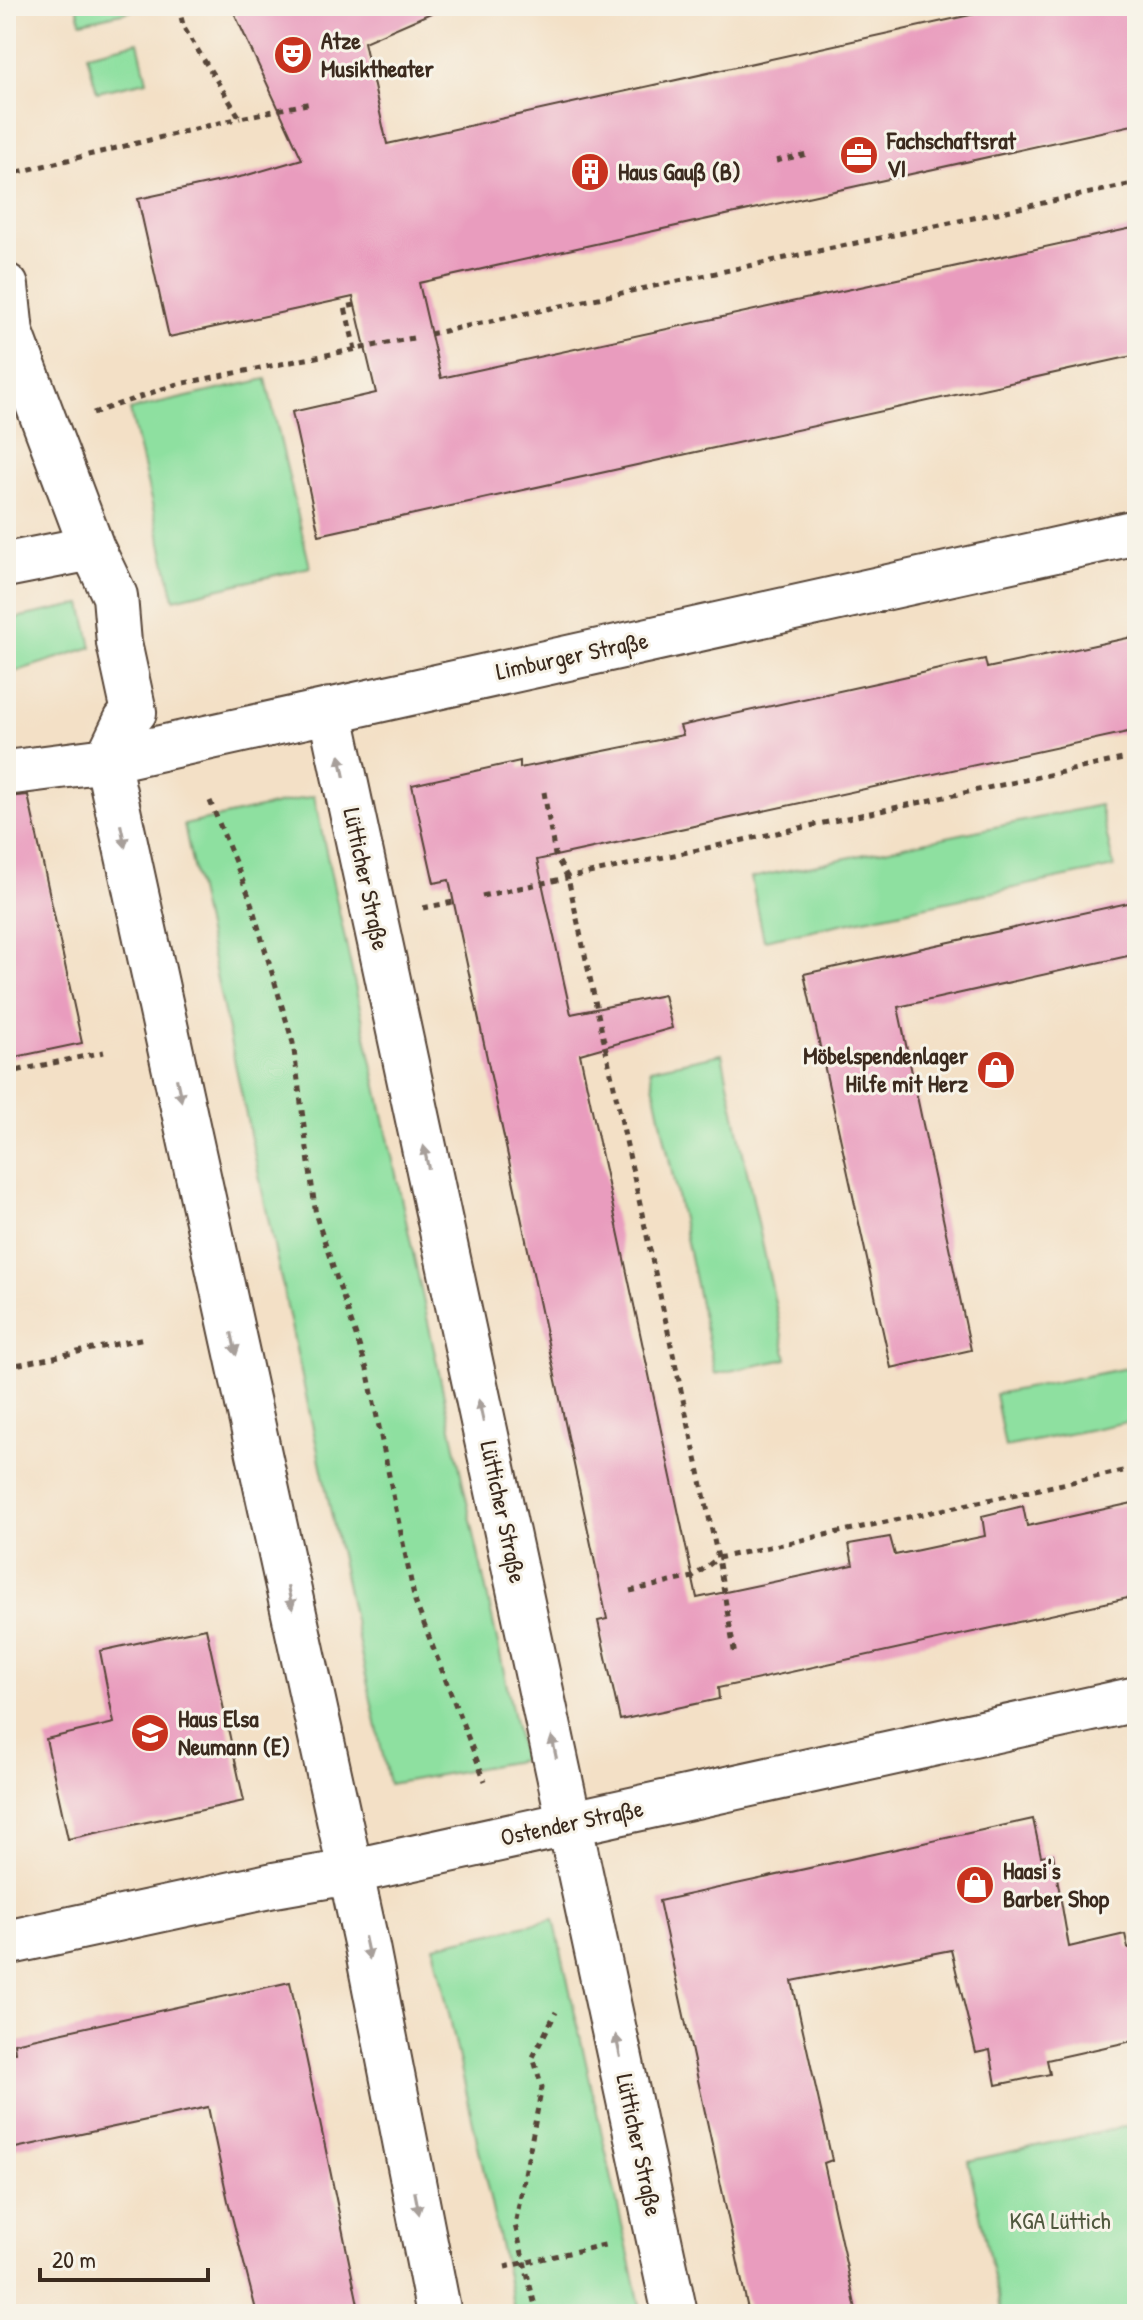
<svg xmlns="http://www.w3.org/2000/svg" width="1143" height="2320" font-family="'Patrick Hand',sans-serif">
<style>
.green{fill:#8ee0a0;stroke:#64855f;stroke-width:2}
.building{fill:#e99cbe}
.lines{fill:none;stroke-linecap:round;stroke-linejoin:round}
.minor-casing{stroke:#574537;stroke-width:48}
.path{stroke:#574537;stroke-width:5;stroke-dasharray:6 6;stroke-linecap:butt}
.minor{stroke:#fff;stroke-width:44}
.oneway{fill:#a79f9a}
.labels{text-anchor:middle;stroke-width:6;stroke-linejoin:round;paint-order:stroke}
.poi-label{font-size:24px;font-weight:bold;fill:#3b2a1e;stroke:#f7f3e8;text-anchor:start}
.street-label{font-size:24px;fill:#3b2a1e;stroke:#f7f3e8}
.park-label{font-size:24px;fill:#50583e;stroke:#f7f3e8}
</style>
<rect width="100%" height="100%" fill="#f7f3e8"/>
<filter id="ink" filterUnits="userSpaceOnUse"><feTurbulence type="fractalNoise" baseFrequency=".0125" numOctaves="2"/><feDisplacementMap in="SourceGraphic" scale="16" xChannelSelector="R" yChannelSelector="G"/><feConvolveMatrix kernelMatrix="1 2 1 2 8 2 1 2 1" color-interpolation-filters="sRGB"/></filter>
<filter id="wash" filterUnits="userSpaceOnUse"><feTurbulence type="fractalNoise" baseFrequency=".006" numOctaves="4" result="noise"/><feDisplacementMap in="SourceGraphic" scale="32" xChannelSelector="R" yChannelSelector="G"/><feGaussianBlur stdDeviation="1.8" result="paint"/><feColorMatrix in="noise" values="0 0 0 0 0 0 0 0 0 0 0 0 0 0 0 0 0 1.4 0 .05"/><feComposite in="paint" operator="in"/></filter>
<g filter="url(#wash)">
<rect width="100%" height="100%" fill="#f3e0c6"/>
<path class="green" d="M77 6H130L131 11 81 22Z
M138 42 147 81 97 92 87 54Z
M266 379 310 567 174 599 130 410Z
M82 604 92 647 14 672 6 682V620Z
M314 796 523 1760 389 1784 184 825Z
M1100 805 1114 867 764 940 751 878Z
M722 1054 787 1359 715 1374 650 1069Z
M1137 1366V1420L1005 1447 995 1394Z
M554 1919 642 2314H515L505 2267 434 1946Z
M1137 2124V2314H1002L968 2161Z"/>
<g id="blocks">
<path class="building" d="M231 6H447L364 42 387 144 1011 6H1137V124L419 283 441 378 1137 227V355L319 535 292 412 376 393 353 297 169 337 138 199 244 176 302 159Z
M1137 636V730L537 860 571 1014 664 995 672 1028 580 1054 697 1598 853 1565 849 1544 890 1537 895 1555 985 1536 982 1516 1023 1506 1027 1526 1137 1502V1596L718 1688 719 1699 620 1720 598 1621 607 1619 449 880 434 883 412 785 520 761V768L683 735 680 726 985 659 987 668Z
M28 795 82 1043 6 1059V797Z
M1137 901V954L898 1007 971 1350 891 1368 804 974Z
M206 1628 244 1801 68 1839 46 1739 114 1723 100 1651Z
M1033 1819 1041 1856 1053 1854 1069 1947 1125 1934 1128 1948 1137 1946V2040L1047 2060 1050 2074 996 2085 990 2050 976 2053 951 1950 792 1981 832 2160 824 2163 857 2314H749L659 1901Z
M290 1982 325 2146 360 2314H257L228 2201 208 2107 6 2150V2054L15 2052 14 2043Z"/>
</g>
</g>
<g filter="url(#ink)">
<use href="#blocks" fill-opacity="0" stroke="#574537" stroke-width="2"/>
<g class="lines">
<g class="minor-casing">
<path id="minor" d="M6 286 11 333 92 548 115 596 119 643 134 712 126 721 107 760
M6 565 92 548
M330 710 675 2314
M107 760 367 1947 439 2314
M6 773 107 760 1137 532
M6 1943 274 1885 349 1872 1137 1699"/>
</g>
<path class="path" d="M178 6 184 28 240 118 311 103
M776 161 807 154
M6 175 240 118
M355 305 345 307 355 349
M430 334 1137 183
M93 413 174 385 413 338
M544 792 555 855 568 878 718 1558 735 1656
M210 801 249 896 293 1043 316 1216 367 1369 415 1601 485 1781
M482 896 1137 756
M423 908 453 902
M6 1073 104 1052
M6 1367 145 1338
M630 1591 693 1577 718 1558 1137 1468
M505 2267 609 2244
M537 2314 515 2225 542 2087 533 2057 556 2012"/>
<use href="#minor" class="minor"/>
</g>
<defs><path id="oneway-solid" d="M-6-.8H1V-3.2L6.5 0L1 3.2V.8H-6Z" transform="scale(2)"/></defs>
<g class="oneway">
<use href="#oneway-solid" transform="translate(342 766) rotate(-102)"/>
<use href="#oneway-solid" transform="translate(123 836) rotate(78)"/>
<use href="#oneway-solid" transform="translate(179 1090) rotate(78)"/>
<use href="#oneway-solid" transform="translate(426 1157) rotate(-102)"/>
<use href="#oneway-solid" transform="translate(234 1344) rotate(78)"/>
<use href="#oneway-solid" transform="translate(481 1411) rotate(-102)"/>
<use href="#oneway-solid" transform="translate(290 1598) rotate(78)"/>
<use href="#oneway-solid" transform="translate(554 1747) rotate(-102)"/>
<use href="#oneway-solid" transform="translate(367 1948) rotate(78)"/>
<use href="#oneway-solid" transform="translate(618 2046) rotate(-102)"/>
<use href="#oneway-solid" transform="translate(417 2203) rotate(79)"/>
</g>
</g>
<defs>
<g id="theatre-disc" transform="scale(2)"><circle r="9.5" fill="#c8321e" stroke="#f7f3e8"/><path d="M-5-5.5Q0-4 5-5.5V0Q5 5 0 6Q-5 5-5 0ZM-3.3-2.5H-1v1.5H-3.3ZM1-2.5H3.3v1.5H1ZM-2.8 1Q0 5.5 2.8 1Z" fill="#fff"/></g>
<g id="office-disc" transform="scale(2)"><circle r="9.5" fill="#c8321e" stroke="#f7f3e8"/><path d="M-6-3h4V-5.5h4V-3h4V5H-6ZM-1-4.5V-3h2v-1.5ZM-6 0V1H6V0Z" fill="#fff"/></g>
<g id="building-disc" transform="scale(2)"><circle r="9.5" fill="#c8321e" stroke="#f7f3e8"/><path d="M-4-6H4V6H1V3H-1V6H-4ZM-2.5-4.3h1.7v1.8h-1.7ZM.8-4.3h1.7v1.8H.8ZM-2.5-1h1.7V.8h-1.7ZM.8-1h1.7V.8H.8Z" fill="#fff"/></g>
<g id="shop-disc" transform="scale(2)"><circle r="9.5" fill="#c8321e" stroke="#f7f3e8"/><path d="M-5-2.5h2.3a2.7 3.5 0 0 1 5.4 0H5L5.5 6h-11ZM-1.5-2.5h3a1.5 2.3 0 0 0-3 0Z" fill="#fff"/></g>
<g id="school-disc" transform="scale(2)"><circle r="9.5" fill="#c8321e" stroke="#f7f3e8"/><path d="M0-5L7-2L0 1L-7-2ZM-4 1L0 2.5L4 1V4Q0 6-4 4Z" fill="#fff"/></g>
</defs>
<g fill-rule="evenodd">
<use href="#theatre-disc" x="293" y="55"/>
<use href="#office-disc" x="859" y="155"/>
<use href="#building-disc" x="590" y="172"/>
<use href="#shop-disc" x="996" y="1070"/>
<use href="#school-disc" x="150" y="1733"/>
<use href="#shop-disc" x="975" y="1885"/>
</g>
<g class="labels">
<g class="poi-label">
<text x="321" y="49">Atze<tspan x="321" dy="28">Musiktheater</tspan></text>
<text x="887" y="149">Fachschaftsrat<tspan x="887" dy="28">VI</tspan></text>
<text x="618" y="180">Haus Gauß (B)</text>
<text x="968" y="1064" text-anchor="end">Möbelspendenlager<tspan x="968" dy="28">Hilfe mit Herz</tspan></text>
<text x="178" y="1727">Haus Elsa<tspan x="178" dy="28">Neumann (E)</tspan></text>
<text x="1003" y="1879">Haasi's<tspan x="1003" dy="28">Barber Shop</tspan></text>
</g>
<g class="street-label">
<text transform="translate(572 656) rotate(-12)" y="8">Limburger Straße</text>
<text transform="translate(366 879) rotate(78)" y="8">Lütticher Straße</text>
<text transform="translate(503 1512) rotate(78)" y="8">Lütticher Straße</text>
<text transform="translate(572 1823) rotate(-12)" y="8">Ostender Straße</text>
<text transform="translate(639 2145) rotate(78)" y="8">Lütticher Straße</text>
</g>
<g class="park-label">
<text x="1060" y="2229">KGA Lüttich</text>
</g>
</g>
<rect width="1143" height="2320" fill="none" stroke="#f7f3e8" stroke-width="32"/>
<path d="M40 2268v12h168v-12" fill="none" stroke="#3b2a1e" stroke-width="4"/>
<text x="52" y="2268" font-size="24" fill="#3b2a1e" stroke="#f7f3e8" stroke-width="6" paint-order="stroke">20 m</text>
</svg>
